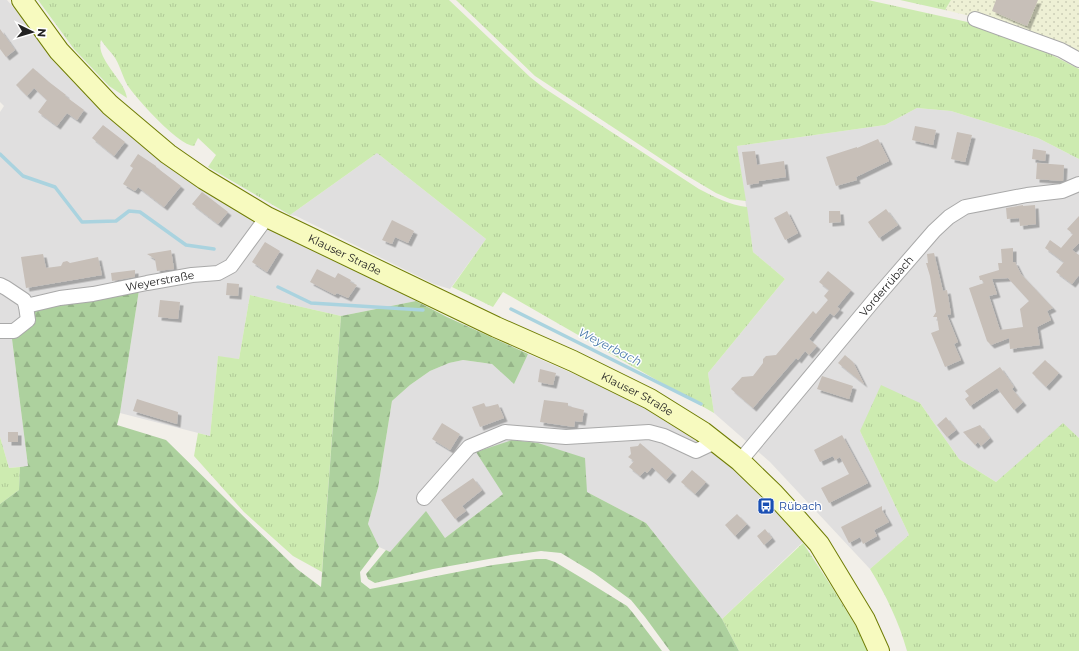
<svg xmlns="http://www.w3.org/2000/svg" width="1079" height="651" font-family="Montserrat,sans-serif">
<style>
.residential{fill:#e0dfdf}
.farmland{fill:url(#farmland-dots)}
.grass{fill:url(#grass-tufts)}
.forest{fill:url(#forest-firs)}
.lines{fill:none;stroke-linecap:round;stroke-linejoin:round}
.stream{stroke:#aad3df;stroke-width:3.5}
.building{fill:#c7bfb8;fill-rule:evenodd;filter:url(#shadow)}
.minor-casing{stroke:#a9a9a9;stroke-width:16}
.secondary-casing{stroke:#707d05;stroke-width:22}
.minor{stroke:#fff;stroke-width:14}
.secondary{stroke:#f7fabf;stroke-width:20}
.labels{text-anchor:middle;stroke-width:3;stroke-linejoin:round;paint-order:stroke}
.street-label{font-size:11px;fill:#222;stroke:#fff}
.transit-label{font-size:11px;fill:#164399;stroke:#fff;text-anchor:start}
.water-label{font-size:12px;font-style:italic;fill:#4a7aab;stroke:#fff}
</style>
<defs>
<pattern id="farmland-dots" width="8" height="8" patternUnits="userSpaceOnUse"><rect width="8" height="8" fill="#eef0d5"/><path d="M2 2h.1M6 6h.1" fill="none" stroke="#ccceb7" stroke-width="1.8" stroke-linecap="round"/></pattern>
<pattern id="grass-tufts" width="24" height="20" patternUnits="userSpaceOnUse"><rect width="24" height="20" fill="#cdebb0"/><path d="M3 7l-1-3M5 7V3M7 7l1-3M15 17l-1-3M17 17v-4M19 17l1-3" fill="none" stroke="#b0c997"/></pattern>
<pattern id="forest-firs" width="22" height="20" patternUnits="userSpaceOnUse"><rect width="22" height="20" fill="#add19e"/><path d="M5 1l3.5 6h-7zM16 11l3.5 6h-7z" fill="#95b388"/></pattern>
<filter id="shadow"><feDropShadow dx="3.5" dy="3.5" stdDeviation="0" flood-color="#0004"/></filter>
</defs>
<rect width="100%" height="100%" fill="#f2efe9"/>
<path class="residential" d="M0 0H7L91 97 249 216 416 301 341 316 250 295 239 359 218 357 210 436 120 413 139 290 30 322 12 339 28 466 9 468 0 437V112L4 106 0 102Z
M917 108 951 111 1038 138 1079 159V438L1063 424 996 482 959 459 920 403 860 431 909 535 870 569 770 462 714 413 708 373 785 279 753 252 737 146 885 125Z
M377 153 486 239 450 289 434 284 296 216 290 215Z
M528 354 590 381 649 409 695 436 723 458 806 539 722 619 646 523 587 492 503 494 445 538 426 512 390 552 379 547 368 524 378 488 392 401 410 385 430 371 449 363 463 360 492 364 514 383Z"/>
<path class="farmland" d="M951 0H1079V54L999 23 945 10Z"/>
<path class="grass" d="M38 0H449L530 77 544 88 699 189C715 197 729 205 747 207L753 252 785 279 708 373 714 413 503 292 493 307 452 287 486 239 377 153 290 215 208 167 216 155 198 138 194 146C178 145 137 99 128 86 122 76 120 64 113 55 109 50 105 46 101 40 95 59 125 80 127 98L109 86 74 49Z
M456 0H868L972 23 1048 53 1079 69V159L1038 138 951 111 917 108 885 125 737 146 746 201 730 199 716 193 684 174 535 76Z
M900 0H951L945 10Z
M250 295 341 316 322 572 293 556 244 512 194 456 198 433 210 436 218 356 239 359Z
M881 385 920 403 959 459 996 482 1063 423 1079 438V651H907C899 622 886 595 870 569L909 535 860 431Z
M0 437 9 468 20 467 19 490 0 504Z
M803 543 833 589 866 643 869 651H739L722 619Z"/>
<path class="forest" d="M139 290 120 413 117 425 166 440 297 569 321 587 341 316 416 301 447 317 528 354 514 384 492 364 463 360 449 363 430 371 410 385 392 401 378 488 368 524 379 547 360 572 361 582 370 589 493 565 536 559H546L555 562 585 580 627 606 633 613 662 651H0V504L19 490 20 467 28 466 12 339 30 322 29 312 58 302Z
M512 440 538 443 585 458 587 492 646 523 722 619 739 651H670L645 617 631 600 594 573 561 553 541 551 511 555 433 569 375 583 368 579 366 574 386 550 390 552 426 511 445 538 503 494 476 452Z"/>
<g class="lines">
<path class="stream" d="M0 154 23 176 55 187 82 222 116 221 129 211 140 212 186 245 214 249
M278 287 311 303 423 310
M511 309 701 404"/>
</g>
<path class="building" d="M996 0H1038L1027 26 992 11Z
M0 29 15 50 6 57 0 49Z
M33 68 49 82 66 95 65 96 84 110 77 120 67 113 57 126 38 112 47 100 34 88 27 96 16 85Z
M103 125 125 142 114 156 92 138Z
M915 126 936 130 933 145 912 140Z
M957 132 972 135 965 162 951 159Z
M878 139 889 161 856 177 857 180 836 186 826 157 857 147V148Z
M1033 149 1046 151 1045 161 1032 159Z
M755 151 757 165 784 161 786 177 759 181V183L747 185 742 152Z
M138 154 156 166V167L181 186 164 207 138 187 135 191 123 184 133 168 130 166Z
M1037 163 1064 165 1063 181 1036 179Z
M202 192 228 212 218 224 192 204Z
M1023 205V206L1035 205 1036 224 1020 226 1019 218 1007 219 1006 208Z
M886 209 898 225 879 238 868 222Z
M787 211 798 233 785 240 774 218Z
M829 211H840L841 222 829 223Z
M1079 216V243L1072 250 1079 255V275L1072 284 1056 272 1064 262 1045 248 1050 240 1061 248 1073 234 1067 229Z
M392 220 414 231 408 243 395 237 392 244 382 240Z
M265 242 280 251 267 272 252 262Z
M1013 248V262H1015L1021 274 1053 308 1047 311 1051 320 1037 327 1040 345 1010 349 1009 338 991 345 987 341 969 288 984 283 982 280H980L979 276 999 270 998 263H1002L1001 249ZM1008 278 1029 301 1020 309 1023 327 1000 330 989 296 997 294 992 279Z
M171 250 174 269 157 271 155 259 147 254Z
M934 253 943 291 947 290 951 314 947 315 958 342 954 344 961 360 945 367 931 333 939 330 937 317H933L936 312 930 276 926 263H928L927 254Z
M43 254 46 268 61 266 63 262 67 261 70 263 98 257 102 275 26 288 21 257Z
M317 269 335 278 338 273 351 280 350 282 357 285 348 298 337 293 335 295 310 282Z
M135 270V277L112 281 111 273Z
M828 271 851 290 837 307 840 309 834 316 830 313 809 339 817 346 809 355 805 351 798 360 796 358 753 408 731 389 742 377 753 376 763 363V359L766 356 776 355 813 311 816 314 828 300 824 296 829 290 819 282Z
M227 283 239 284 238 296 226 295Z
M160 300 180 302 178 319 158 317Z
M845 355 853 362 864 384 838 363Z
M1045 360 1059 373 1046 387 1032 373Z
M1000 367 1014 387 1012 389 1023 402 1014 410 997 388 970 406 965 399 969 396 965 391Z
M540 369 556 373 553 385 538 382Z
M822 376 853 386 849 399 817 389Z
M137 399 178 412 177 424 133 411Z
M544 400 568 403V406L584 410 582 422 575 421 574 427 540 422Z
M484 403 486 407 498 404 504 418 480 427 472 407Z
M946 417 956 430 947 437 937 425Z
M442 423 460 434 450 450 432 439Z
M980 425 990 438 981 446 978 442 975 445 963 432Z
M8 432H18V442H8Z
M842 435 868 483 829 503 821 488 849 474 840 457 835 460 833 456 820 462 814 450Z
M640 443 673 472 666 480 652 467 647 473 645 471 640 476 629 467 634 461 628 457 631 454 630 447 638 446Z
M692 470 706 482 695 494 681 482Z
M473 478 482 490 462 506 466 511 455 519 441 500Z
M882 506V510L889 522 874 530 877 536 863 544 860 537 849 543 841 527Z
M737 514 747 524 735 536 725 525Z
M765 529 772 538 764 545 757 536Z"/>
<g class="lines">
<g class="minor-casing">
<g id="minor">
<path d="M975 19 1061 50 1079 60"/>
<path id="s1" d="M0 285 6 288 24 300 26 306 60 298 93 294 147 283 192 275 218 273 231 266 267 217"/>
<path d="M0 331H14L28 320 26 306"/>
<path id="s2" d="M740 461 875 299 934 231 949 217 965 207 1027 195 1062 191 1079 184"/>
<path d="M424 498 469 447 505 432 566 437 649 432 664 436 696 451 715 442"/>
</g>
</g>
<g class="secondary-casing">
<g id="secondary">
<path id="s3" d="M22 0 59 51 110 105 168 154 204 179 267 217 496 327 573 361 650 399 703 432 740 461 774 494 797 519 819 544 865 620 879 651"/>
</g>
</g>
<use href="#minor" class="minor"/>
<use href="#secondary" class="secondary"/>
</g>
<defs>
<g id="bus-square" transform="scale(0.9)"><rect x="-9" y="-9" width="18" height="18" rx="4" fill="#1a4fb4" stroke="#fff"/><path d="M-5-6H5V4H4V6H2V4H-2V6H-4V4H-5ZM-3.5-4V0h7V-4ZM-3.5 1.2v1.5H-2V1.2ZM2 1.2v1.5H3.5V1.2Z" fill="#fff"/></g>
</defs>
<g fill-rule="evenodd">
<use href="#bus-square" x="766" y="506"/>
</g>
<g class="labels">
<g class="street-label">
<text dy="4" stroke="none"><textPath href="#s3" startOffset="417">Klauser Straße</textPath></text>
<text dy="4" stroke="none"><textPath href="#s1" startOffset="171">Weyerstraße</textPath></text>
<text dy="4" stroke="none"><textPath href="#s2" startOffset="228">Vorderrübach</textPath></text>
<text dy="4" stroke="none"><textPath href="#s3" startOffset="741">Klauser Straße</textPath></text>
</g>
<g class="transit-label">
<text x="779" y="510">Rübach</text>
</g>
<g class="water-label">
<text transform="translate(610 347) rotate(27)" y="4">Weyerbach</text>
</g>
</g>
<g transform="translate(32 32) rotate(95)" stroke="#ffffff" stroke-width="3" paint-order="stroke">
<path d="M0-3L7 15L0 10L-7 15Z" fill="#222222"/>
<text y="-6" font-size="11" font-weight="bold" text-anchor="middle" fill="#222222">N</text>
</g>
</svg>
